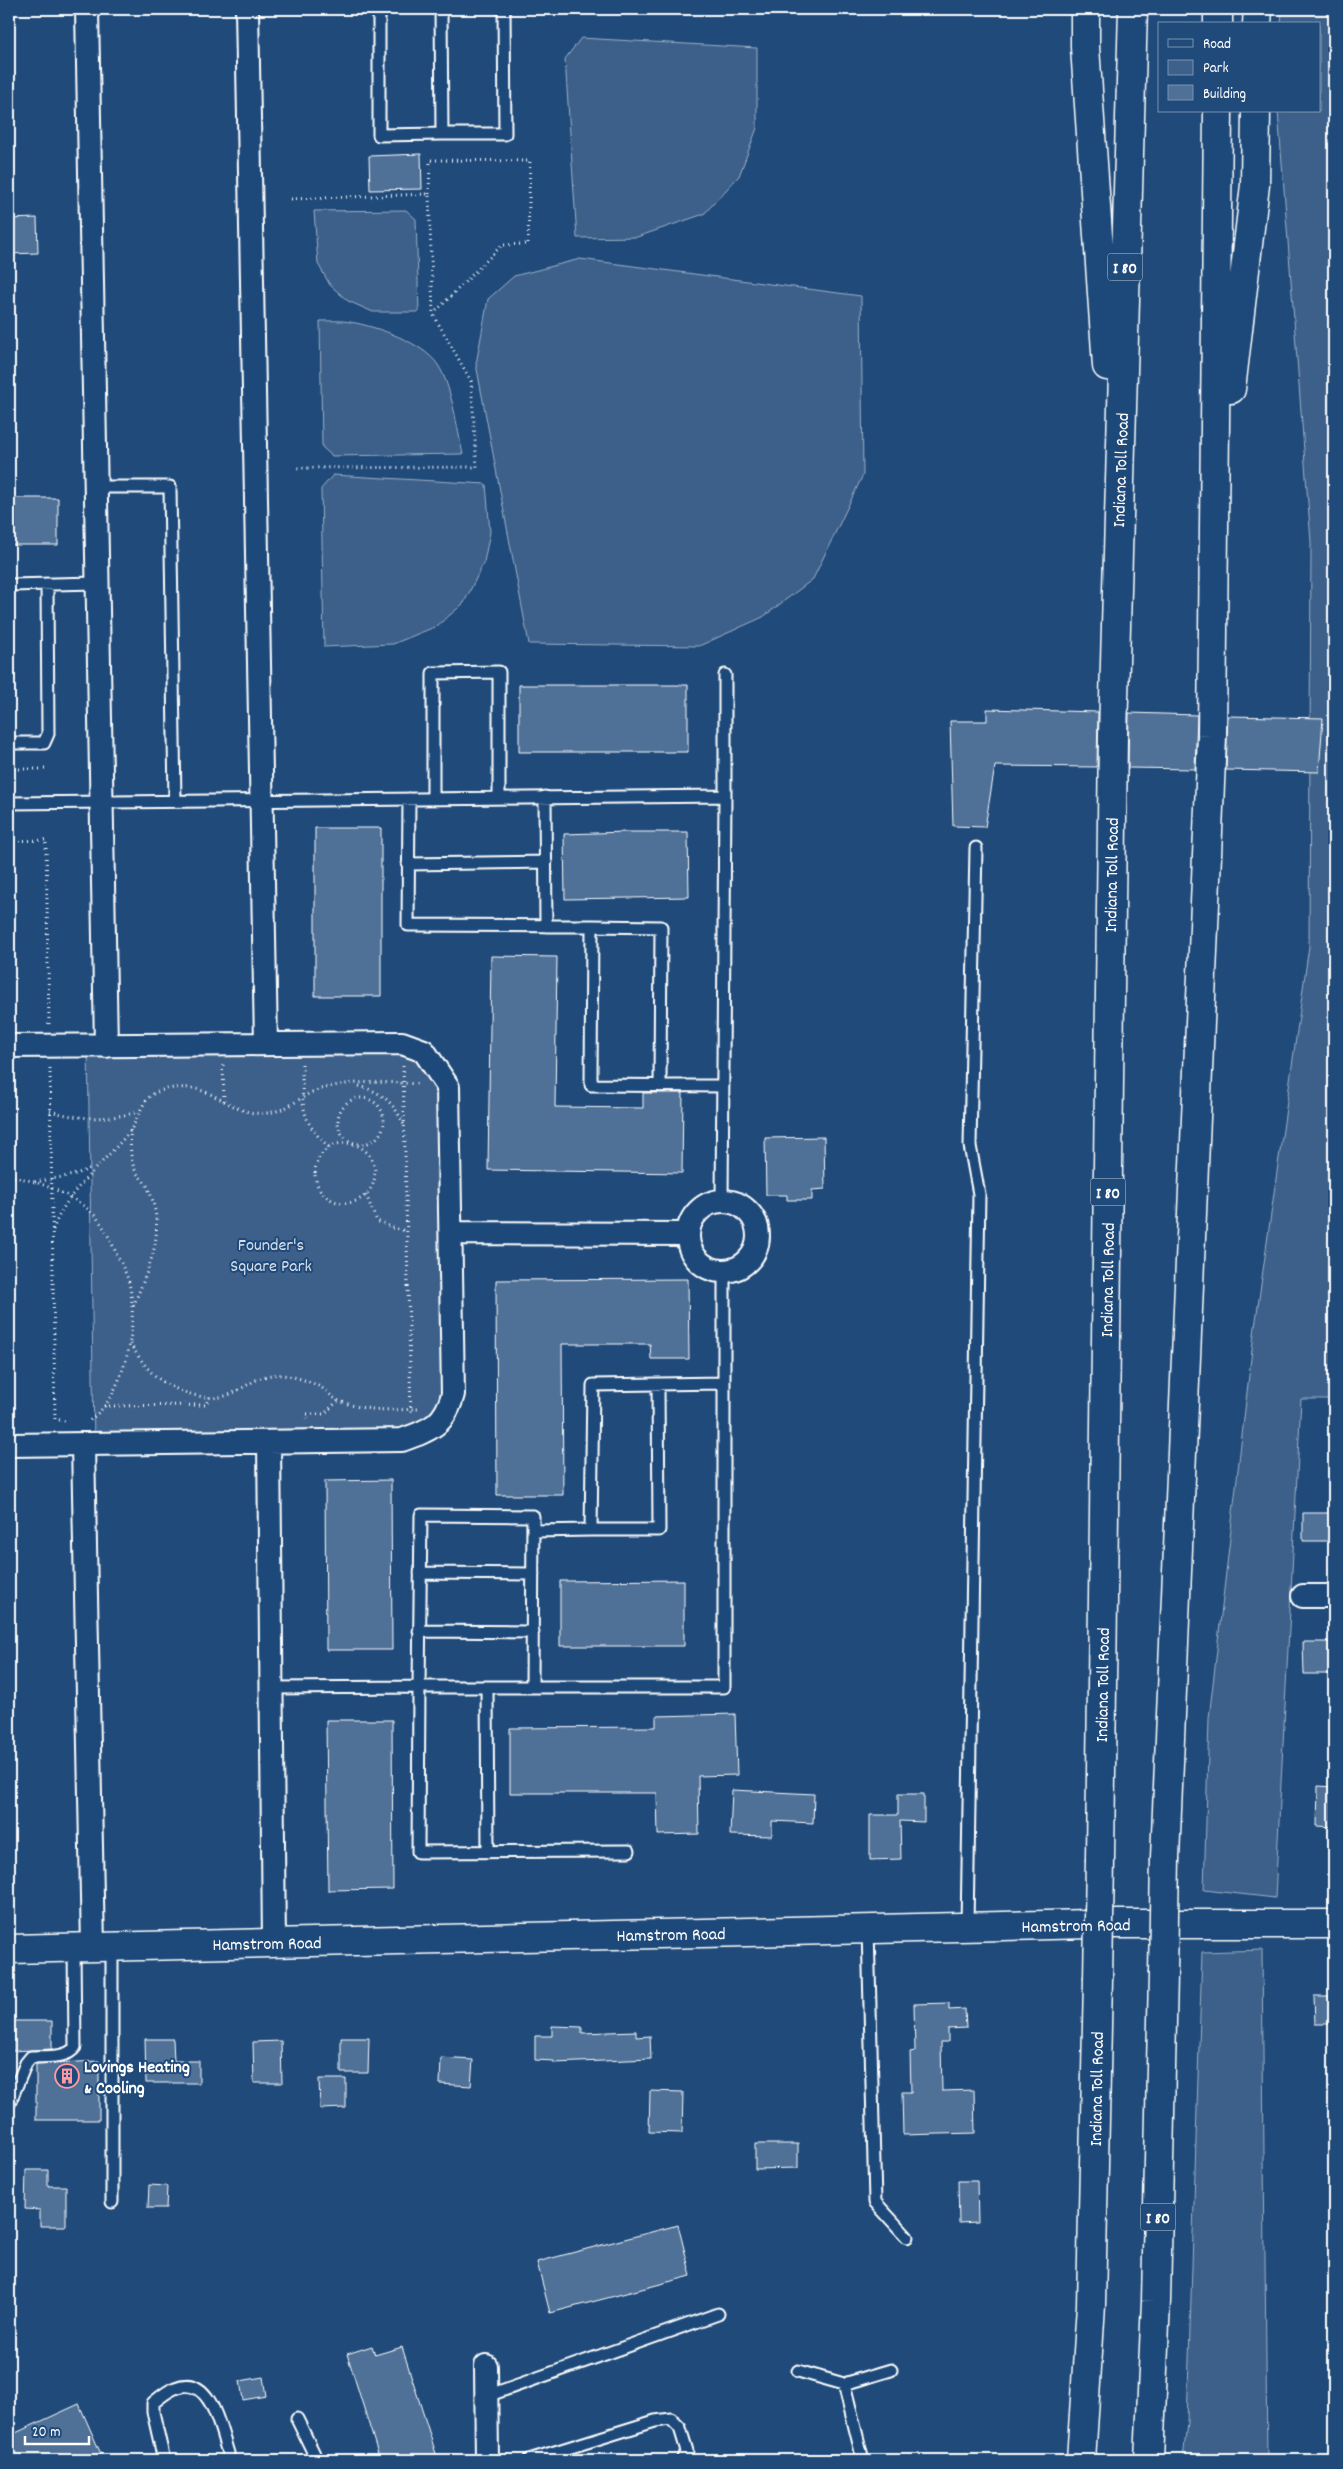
<svg xmlns="http://www.w3.org/2000/svg" width="1343" height="2469" font-family="Dekko,sans-serif">
<style>
.green{fill:#3c618b;stroke:#9eb0c5}
.building{fill:#507197;stroke:#fff}
.lines{fill:none;stroke-linecap:round;stroke-linejoin:round}
.lane-casing{stroke:#fff;stroke-width:15}
.street-casing{stroke:#fff;stroke-width:26}
.secondary-casing{stroke:#fff;stroke-width:31}
.highway-casing{stroke:#fff;stroke-width:31}
.path{stroke:#fff;stroke-width:3;stroke-dasharray:1 4;stroke-linecap:butt}
.lane{stroke:#1f4a7a;stroke-width:11}
.street{stroke:#1f4a7a;stroke-width:22}
.secondary{stroke:#1f4a7a;stroke-width:28}
.highway{stroke:#1f4a7a;stroke-width:28}
.highway-bridge-casing{stroke:#fff;stroke-width:31;stroke-linecap:butt}
.highway-bridge{stroke:#1f4a7a;stroke-width:28}
.labels{text-anchor:middle;stroke-width:4;stroke-linejoin:round;paint-order:stroke}
.shield{fill:#1f4a7a;stroke:#bcc9d7;stroke-width:1}
.shield-label{font-size:16px;font-weight:bold;fill:#fff}
.street-label{font-size:18px;fill:#fff;stroke:#1f4a7a}
.park-label{font-size:18px;fill:#d8dfe8;stroke:#1f4a7a}
.poi-label{font-size:18px;font-weight:bold;fill:#fff;stroke:#1f4a7a;text-anchor:start}
</style>
<rect width="100%" height="100%" fill="#1f4a7a"/>
<filter id="ink" filterUnits="userSpaceOnUse"><feTurbulence type="fractalNoise" baseFrequency=".02" numOctaves="2"/><feDisplacementMap in="SourceGraphic" scale="10" xChannelSelector="R" yChannelSelector="G"/><feConvolveMatrix kernelMatrix="1 2 1 2 8 2 1 2 1" color-interpolation-filters="sRGB"/></filter>
<g filter="url(#ink)">
<path class="green" d="M1282 9H1334V1399H1301L1275 1898 1204 1890 1209 1718 1253 1341 1309 946 1311 542 1278 111H1319V24H1281Z
M581 38 757 48V128L739 176 704 214 637 237 577 238 565 59Z
M406 210 416 219 419 312H373L348 301 330 285 318 264 314 211Z
M580 259 861 296 863 475 813 579 763 617 699 646 529 644 476 364 488 299 514 276Z
M320 321C330 321 341 320 350 322 376 326 424 343 438 365 452 386 457 429 463 454L332 456 322 447Z
M333 475 486 484 490 532 484 562 464 603 437 626 393 644 324 647 321 489Z
M402 1043 439 1071 453 1394 430 1430 94 1444 88 1046Z
M1262 1950 1267 2460H1183L1187 2422 1202 1952Z"/>
<path class="building" d="M421 154 422 189 370 190 369 156Z
M37 218 38 253 9 254V219Z
M9 498H58V545H9Z
M519 685H688V752H519Z
M987 709 1098 712 1097 767 995 766 985 827 953 826 950 721H987Z
M1129 713 1197 715 1195 769 1128 768Z
M1228 716 1323 718 1319 772 1226 770Z
M315 828H381V996H315Z
M626 832H688L689 897 565 899 564 834Z
M491 956 557 957 555 1107 643 1108V1093H683L682 1173 488 1170Z
M824 1137 825 1189 812 1190V1200H787V1195H766L765 1138Z
M688 1279 689 1359H651L650 1344H562L563 1495H497L496 1280Z
M391 1480 392 1650H326L325 1481Z
M1303 1513H1334V1541H1303Z
M684 1580V1646H560V1581Z
M1303 1642H1334V1674H1304Z
M735 1714 737 1775 698 1776 699 1834 658 1835 657 1793H510V1728L656 1727V1716Z
M326 1720H392L393 1889 328 1890Z
M1318 1786 1334 1787V1827L1317 1826Z
M732 1790 814 1794 813 1823 772 1821V1836L730 1835Z
M898 1794H924V1822L900 1821 901 1859 870 1860V1815H898Z
M1314 1996H1334V2024H1315Z
M949 2003V2010L965 2009 966 2028 948 2029V2042H941L942 2091 974 2090 975 2133 903 2135 902 2092H911L910 2052 915 2051 914 2004Z
M12 2021H52V2049L12 2051Z
M552 2026 582 2027V2033L636 2031V2037L650 2036 651 2059 554 2063V2061L535 2060V2036H552Z
M341 2038H369L368 2073H341Z
M145 2039H173L174 2061H199V2083H146Z
M281 2041 282 2083H254L253 2042Z
M441 2058 473 2060 471 2086 440 2084Z
M99 2061V2120H36V2064Z
M319 2079H346V2108L320 2109Z
M650 2091 683 2092 682 2133 649 2132Z
M755 2144H798V2168L755 2169Z
M26 2170H48V2186H66V2226H40V2210L25 2209Z
M958 2181H977L978 2222 959 2223Z
M149 2185 167 2186 166 2208H148Z
M678 2225 691 2276 550 2313 537 2262Z
M372 2346 375 2355 402 2347 438 2460H380L347 2354Z
M263 2377 266 2396 243 2400 240 2381Z
M79 2404 101 2454 86 2460H9V2436Z"/>
<g class="lines">
<g class="lane-casing">
<path id="lane" d="M379 9V135L442 134
M441 9 442 134H505L504 9
M96 487H170L175 801
M9 585 98 583
M9 743H44L48 734 47 584
M725 796V675
M545 797 546 926
M433 798V673L499 672V798
M409 799 408 925 592 926 591 1085 723 1086
M9 803 725 796 722 1201
M408 864 546 862
M592 926 661 927 660 1086
M658 1384 659 1530H591L593 1385 723 1383
M533 1531 591 1530
M420 1573 533 1574
M419 1631 533 1632
M487 1687 488 1852
M532 1687 533 1516 421 1515 419 1687C520 1687 622 1687 724 1687V1271
M271 1688 419 1687 418 1852 629 1851
M967 1927 979 1194 970 1146 976 848
M868 1929 875 2202 907 2237
M112 1946V2202
M9 2104 26 2063 31 2057C45 2056 67 2059 75 2047L74 1947
M798 2371 844 2384 891 2370
M844 2384 863 2460
M487 2396 718 2314
M297 2419 317 2460
M164 2460 153 2412V2403C159 2398 167 2391 175 2388 211 2373 220 2429 228 2453V2460
M529 2460 655 2421 671 2419 680 2428 687 2451 682 2460"/>
</g>
<g class="street-casing">
<path id="street" d="M87 9 106 1046
M247 9 266 1044
M9 1046 402 1043 424 1051 448 1087 453 1394C445 1425 430 1430 402 1440L9 1445
M688 1236a35 35 0 1 1 70 0a35 35 0 1 1-70 0Z
M451 1233 688 1234
M269 1442 274 1943
M83 1444 93 1947
M1303 1596H1334
M486 2366 487 2460"/>
</g>
<g class="secondary-casing">
<path id="secondary" d="M9 1949 1091 1924H1334"/>
</g>
<g class="highway-casing">
<path id="highway" d="M1085 9V47L1107 366
M1218 24V9
M1257 24 1258 9
M1231 389 1255 185 1256 111
M1165 1858 1212 736 1218 111
M1100 1859 1113 735 1133 9
M1081 2460 1091 2305 1098 1979
M1149 2460 1156 2301 1163 1974"/>
</g>
<path class="path" d="M429 194 430 160 530 161 528 244 502 245 434 313
M291 199 429 194 433 314 471 381 477 467 294 468
M9 769H48
M9 841 46 840 49 1024
M302 1064C303 1102 298 1120 329 1147
M223 1065 224 1101
M403 1066 411 1415
M50 1068 55 1419 65 1421
M359 1086C382 1092 394 1103 404 1125
M338 1121a23 23 0 1 1 46 0a23 23 0 1 1-46 0Z
M50 1111C82 1120 107 1120 138 1112
M130 1130C131 1144 129 1159 136 1172 140 1178 147 1183 149 1190 167 1235 149 1266 133 1307
M315 1173a30 30 0 1 1 60 0a30 30 0 1 1-60 0Z
M9 1176C37 1180 78 1196 97 1218 105 1228 112 1243 117 1255 121 1263 125 1271 128 1279 139 1318 128 1374 104 1407 99 1412 93 1418 87 1423
M35 1182 73 1175 92 1168
M366 1195 377 1221 393 1228 407 1231
M53 1230C67 1189 102 1166 129 1132 138 1121 140 1103 153 1094 163 1088 178 1087 190 1088 218 1091 237 1117 267 1113 291 1110 299 1096 318 1090 347 1080 390 1082 420 1084
M130 1344C139 1357 149 1373 162 1381 180 1393 210 1403 231 1394 248 1386 262 1372 283 1375 296 1377 310 1381 322 1388 328 1392 333 1399 340 1401 366 1412 392 1410 419 1409
M104 1406 206 1405 209 1397
M307 1419V1414H324L338 1401"/>
<use href="#lane" class="lane"/>
<use href="#street" class="street"/>
<use href="#secondary" class="secondary"/>
<use href="#highway" class="highway"/>
<g class="highway-bridge-casing">
<path id="highway-bridge" d="M1163 1974 1165 1858
M1098 1979 1100 1859"/>
</g>
<use href="#highway-bridge" class="highway-bridge"/>
</g>
</g>
<defs>
<g id="building-ring" transform="scale(1.25)"><circle r="9.5" fill="#1f4a7a" stroke="#ff9aa2" stroke-width="1.5"/><path d="M-4-6H4V6H1V3H-1V6H-4ZM-2.5-4.3h1.7v1.8h-1.7ZM.8-4.3h1.7v1.8H.8ZM-2.5-1h1.7V.8h-1.7ZM.8-1h1.7V.8H.8Z" fill="#ff9aa2"/></g>
</defs>
<g fill-rule="evenodd">
<use href="#building-ring" x="67" y="2076"/>
</g>
<g class="labels">
<g class="shield">
<rect x="1107.5" y="253.5" width="35" height="27" rx="4"/>
<rect x="1090.5" y="1178.5" width="35" height="27" rx="4"/>
<rect x="1140.5" y="2203.5" width="35" height="27" rx="4"/>
</g>
<g class="shield-label">
<text x="1125" y="273">I 80</text>
<text x="1108" y="1198">I 80</text>
<text x="1158" y="2223">I 80</text>
</g>
<g class="street-label">
<text transform="translate(1120 470) rotate(-88)" y="6">Indiana Toll Road</text>
<text transform="translate(1111 875) rotate(-89)" y="6">Indiana Toll Road</text>
<text transform="translate(1107 1280) rotate(-89)" y="6">Indiana Toll Road</text>
<text transform="translate(1102 1685) rotate(-89)" y="6">Indiana Toll Road</text>
<text transform="translate(1076 1925) rotate(-1)" y="6">Hamstrom Road</text>
<text transform="translate(671 1934) rotate(-1)" y="6">Hamstrom Road</text>
<text transform="translate(267 1943) rotate(-1)" y="6">Hamstrom Road</text>
<text transform="translate(1096 2089) rotate(-89)" y="6">Indiana Toll Road</text>
</g>
<g class="park-label">
<text x="271" y="1250">Founder's<tspan x="271" dy="21">Square Park</tspan></text>
</g>
<g class="poi-label">
<text x="84" y="2072">Lovings Heating<tspan x="84" dy="21">&amp; Cooling</tspan></text>
</g>
</g>
<rect width="1343" height="2469" fill="none" stroke="#1f4a7a" stroke-width="30"/>
<rect x="15" y="15" width="1313" height="2439" fill="none" stroke="#fff" stroke-width="2" filter="url(#ink)"/>
<rect x="1158" y="22" width="162" height="90" fill="#1f4a7a" stroke="#7992af"/>
<rect x="1168" y="39" width="25" height="8" fill="#1f4a7a" stroke="#7992af"/>
<text x="1203" y="48" font-size="15" fill="#ffffff">Road</text>
<rect x="1168" y="60" width="25" height="15" fill="#3c618b" stroke="#7992af"/>
<text x="1203" y="72" font-size="15" fill="#ffffff">Park</text>
<rect x="1168" y="85" width="25" height="15" fill="#507197" stroke="#7992af"/>
<text x="1203" y="98" font-size="15" fill="#ffffff">Building</text>
<path d="M25 2436v8h64v-8" fill="none" stroke="#ffffff" stroke-width="2.5"/>
<text x="32" y="2436" font-size="15" fill="#ffffff" stroke="#1f4a7a" stroke-width="4" paint-order="stroke">20 m</text>
</svg>
